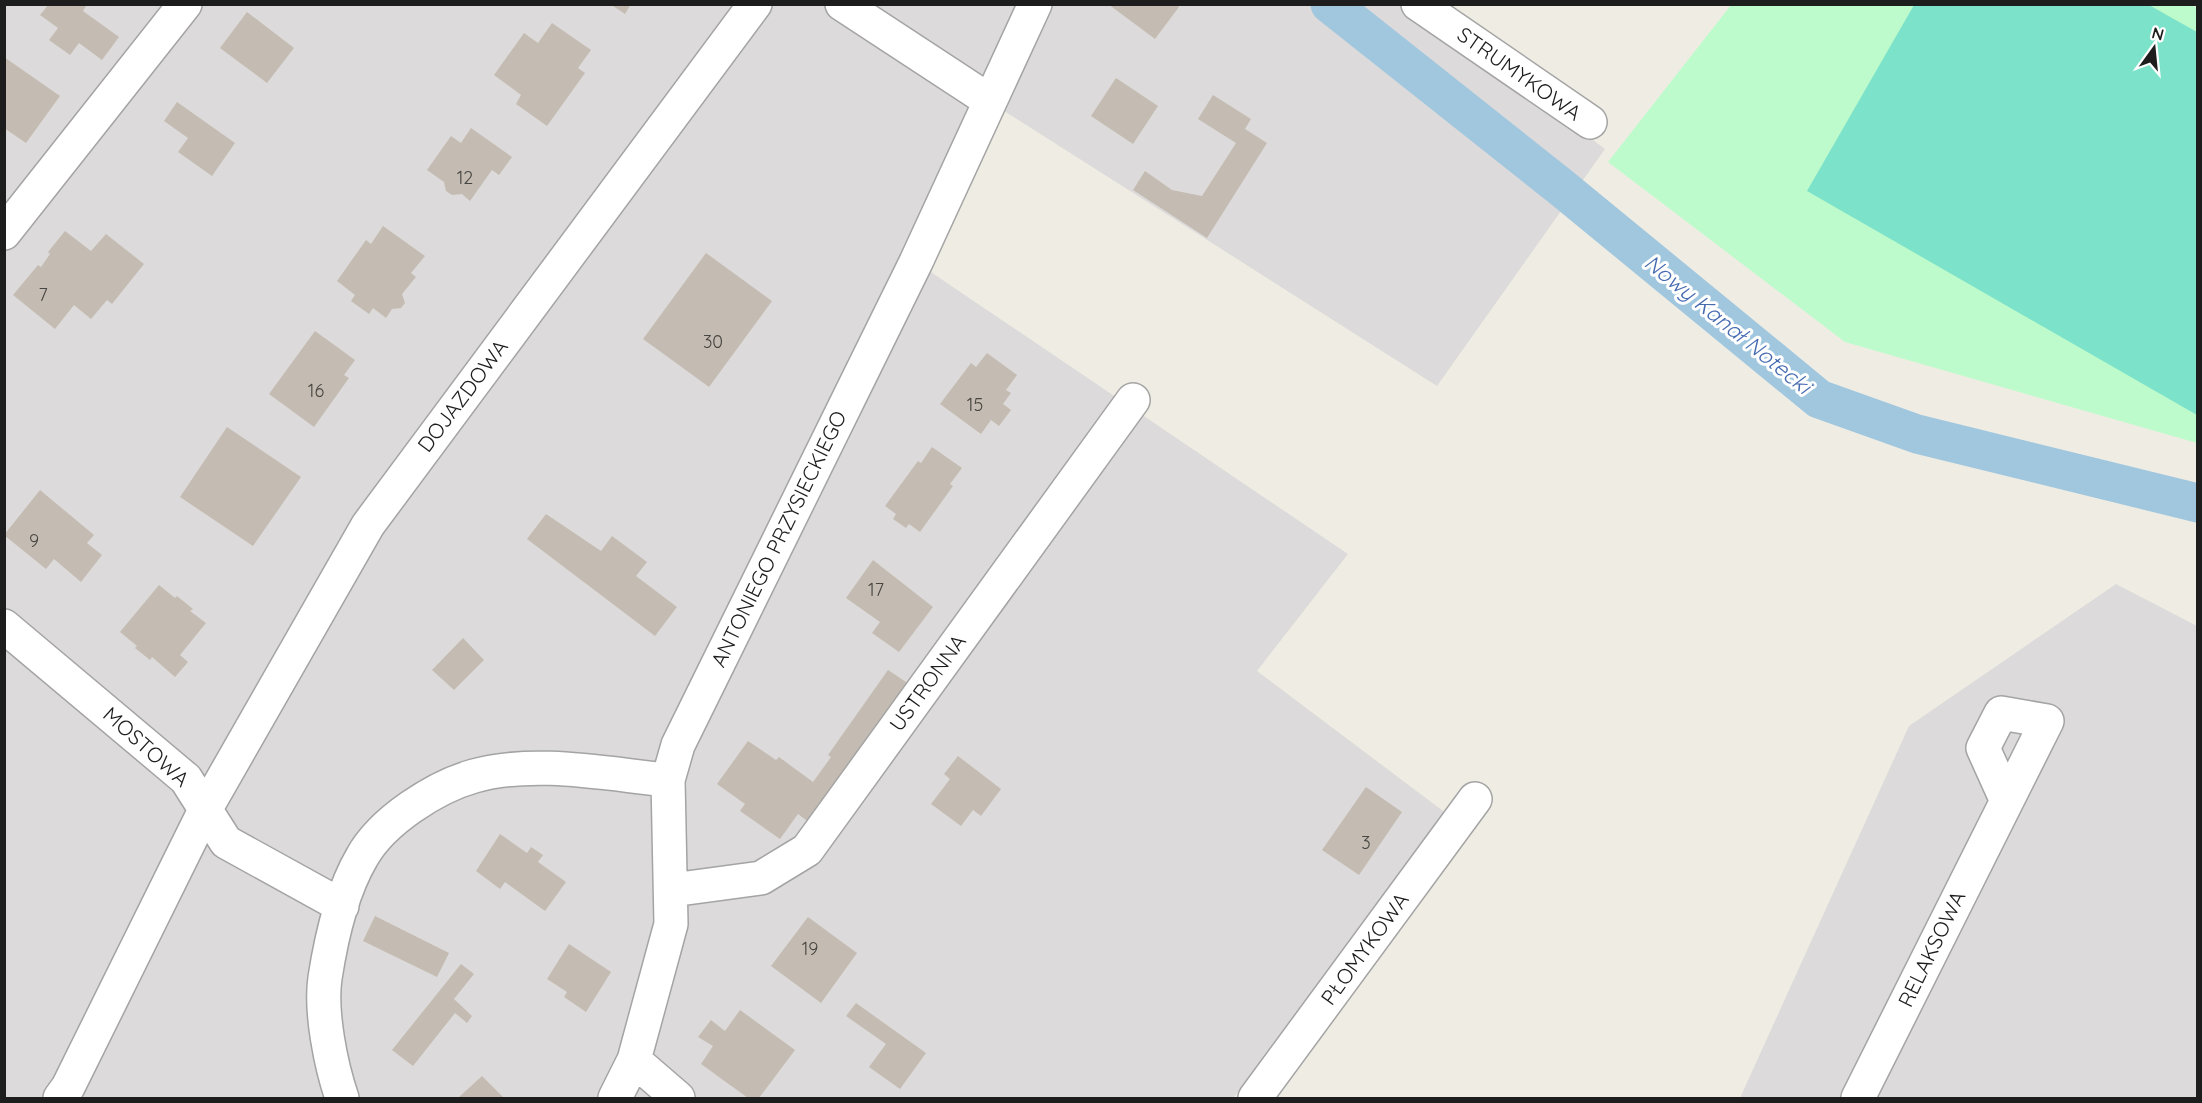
<svg xmlns="http://www.w3.org/2000/svg" width="2202" height="1103" font-family="Quicksand,sans-serif">
<style>
.residential{fill:#dcdada}
.park{fill:#bdfbcc}
.pitch{fill:#7de2ca}
.lines{fill:none;stroke-linecap:round;stroke-linejoin:round}
.canal{stroke:#a1c7df;stroke-width:39}
.building{fill:#c4bcb2}
.minor-casing{stroke:#a4a4a4;stroke-width:36}
.minor{stroke:#fff;stroke-width:33}
.labels{text-anchor:middle;stroke-width:6;stroke-linejoin:round;paint-order:stroke}
.number-label{font-size:18px;fill:#474542}
.street-label{font-size:21px;fill:#1d1d1d;stroke:#fff}
.water-label{font-size:22px;font-style:italic;fill:#466bb1;stroke:#fff}
</style>
<rect width="100%" height="100%" fill="#efede3"/>
<path class="residential" d="M5 5H1410L1605 149 1437 386 990 102 916 262 1348 554 1257 671 1471 832 1233 1098H5Z
M2116 584 2197 626V1098H1740L1909 726Z"/>
<path class="park" d="M1731 5H2191L2198 8 2197 443 1845 342 1608 162Z"/>
<path class="pitch" d="M1914 5H2149L2197 32V415L1807 191Z"/>
<g class="lines">
<path class="canal" d="M1330 4 1562 188 1819 399 1917 434 2198 503"/>
</g>
<path class="building" d="M49 4H87L83 11 119 37 102 60 79 43 70 55 49 40 58 28 40 15Z
M604 4H631L625 14 613 6Z
M1108 4H1175L1179 7 1155 39Z
M247 12 294 48 267 83 220 48Z
M552 23 591 50 578 68 585 73 547 126 516 104 521 95 494 75 524 33 538 43Z
M4 57 60 96 26 143 4 128Z
M1116 78 1158 106 1133 144 1091 116Z
M1213 95 1251 119 1245 129 1267 143 1207 238 1133 190 1145 171 1172 190 1202 196 1236 143 1198 119Z
M177 102 235 143 212 176 178 152 188 138 164 121Z
M471 128 512 157 499 175 492 170 470 201 462 194 452 195 446 191 444 182 427 170 451 136 461 143Z
M383 226 425 256 411 273 416 277 402 294 405 303 401 308 392 309 386 318 373 308 369 314 351 301 355 295 337 281 366 240 371 244Z
M65 231 91 251 106 234 144 264 112 304 107 300 91 319 74 305 55 329 13 295 38 265 41 267 50 254 48 252Z
M706 253 772 301 709 387 643 339Z
M315 331 355 360 344 375 349 378 314 427 269 394Z
M987 353 1017 375 1006 390 1011 393 1003 404 1011 410 999 426 991 420 981 434 940 404 971 363 976 367Z
M227 427 301 477 253 546 180 497Z
M932 447 962 468 950 484 953 486 920 532 909 524 906 528 893 519 896 514 885 506 918 461 921 463Z
M40 490 94 535 87 543 102 555 81 582 54 559 46 569 4 535Z
M546 514 601 551 612 536 647 562 636 576 677 607 655 636 527 539Z
M873 560 933 607 899 652 872 633 880 622 846 598Z
M159 585 175 598 177 596 193 609 190 611 206 623 180 655 188 662 175 677 152 657 150 660 135 648 137 646 120 632Z
M463 638 484 660 454 690 432 670Z
M888 670 909 684 810 823 798 814 780 839 740 811 745 804 717 784 748 741 776 760 779 757 813 782 831 757 828 755Z
M958 756 1001 789 981 816 973 810 961 826 931 804 950 779 944 774Z
M1366 787 1402 812 1359 875 1322 850Z
M500 834 527 853 531 847 543 855 538 862 566 882 545 911 505 882 500 889 476 871Z
M375 916 449 953 437 977 363 941Z
M808 917 857 953 821 1003 771 966Z
M569 944 611 972 586 1012 564 997 567 992 547 979Z
M461 964 474 974 454 999 472 1016 467 1023 455 1013 413 1066 392 1050Z
M856 1003 926 1053 900 1089 869 1067 886 1044 846 1016Z
M740 1010 795 1050 759 1098H748L701 1064 713 1046 698 1037 711 1020 725 1031Z
M482 1076 504 1098H458Z"/>
<g class="lines">
<g class="minor-casing">
<path id="minor" d="M842 4 990 101
M1418 4 1590 122
M4 233 185 4
M4 626 186 779 226 842 342 906
M672 890 761 878 807 850 1133 400
M634 1060 678 1098
M60 1098 68 1087 205 810 368 525 755 4
M342 1098C331 1066 320 1012 325 978 331 939 342 891 362 857 382 821 435 787 474 776 535 759 606 774 668 780
M615 1098 634 1060 671 924 668 780 678 745 916 262 1035 4
M1255 1098 1475 799
M1858 1098 2047 721 2001 713 1983 748 2006 799"/>
</g>
<use href="#minor" class="minor"/>
</g>
<g class="labels">
<g class="number-label">
<text x="465" y="184">12</text>
<text x="43" y="301">7</text>
<text x="713" y="348">30</text>
<text x="316" y="397">16</text>
<text x="975" y="411">15</text>
<text x="34" y="547">9</text>
<text x="876" y="596">17</text>
<text x="1366" y="849">3</text>
<text x="810" y="955">19</text>
</g>
<g class="street-label">
<text transform="translate(1519 74) rotate(35)" y="7">STRUMYKOWA</text>
<text transform="translate(463 396) rotate(-53)" y="7">DOJAZDOWA</text>
<text transform="translate(779 539) rotate(-64)" y="7">ANTONIEGO PRZYSIECKIEGO</text>
<text transform="translate(928 683) rotate(-54)" y="7">USTRONNA</text>
<text transform="translate(146 747) rotate(42)" y="7">MOSTOWA</text>
<text transform="translate(1365 949) rotate(-54)" y="7">PŁOMYKOWA</text>
<text transform="translate(1932 949) rotate(-64)" y="7">RELAKSOWA</text>
</g>
<g class="water-label">
<text transform="translate(1728 324) rotate(39)" y="8">Nowy Kanał Notecki</text>
</g>
</g>
<rect width="2202" height="1103" fill="none" stroke="#1d1d1d" stroke-width="12"/>
<g transform="translate(2154 48) rotate(15)" stroke="#ffffff" stroke-width="4.5" paint-order="stroke">
<path d="M0-4.5L10 22L0 15L-10 22Z" fill="#1d1d1d"/>
<text y="-9" font-size="16" font-weight="bold" text-anchor="middle" fill="#1d1d1d">N</text>
</g>
</svg>
